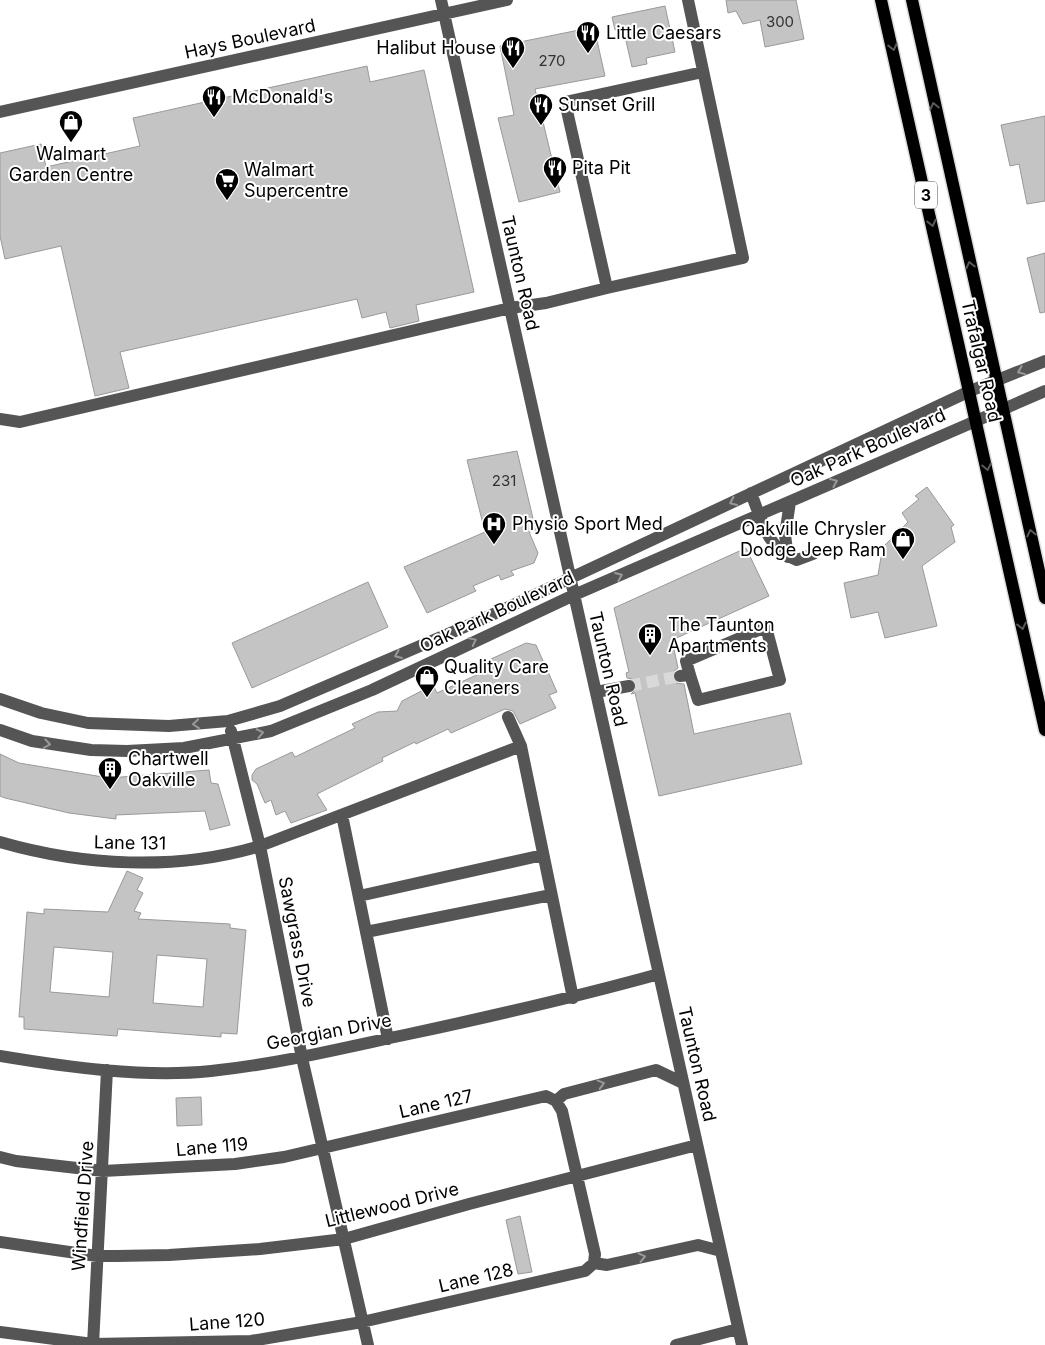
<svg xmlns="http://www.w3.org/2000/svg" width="1045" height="1345" font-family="Inter,sans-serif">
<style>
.building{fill:#c4c4c4;stroke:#999;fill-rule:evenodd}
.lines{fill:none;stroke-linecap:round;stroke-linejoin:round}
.minor-tunnel{stroke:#d9d9d9;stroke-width:12;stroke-dasharray:12 6;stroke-linecap:butt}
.major-casing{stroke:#dbdbdb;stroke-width:15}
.minor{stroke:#555;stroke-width:12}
.major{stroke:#000;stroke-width:12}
.oneway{stroke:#595959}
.oneway2{stroke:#999}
.labels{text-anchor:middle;stroke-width:4;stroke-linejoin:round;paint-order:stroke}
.number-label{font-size:15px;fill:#313131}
.shield{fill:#fff;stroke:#4c4c4c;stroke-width:1}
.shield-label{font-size:16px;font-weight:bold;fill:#000}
.poi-label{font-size:18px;fill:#000;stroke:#fff;text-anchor:start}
.street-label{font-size:18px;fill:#000;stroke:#fff}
</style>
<rect width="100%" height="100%" fill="#fff"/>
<path class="building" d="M726 0H796L804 39 765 47 760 20 743 24 736 11 728 13Z
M665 6 675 52 646 58 647 64 632 67 623 28 615 30 612 17Z
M594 27 605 76 535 89 560 192 519 202 498 118 514 115 500 46Z
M367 66 370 82 424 70 474 292 416 305 419 321 390 328 386 312 362 318 357 299 120 352 129 388 95 396 61 246 5 259 0 236V153L41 144 46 167 140 146 133 118Z
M1045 116V201L1027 204 1019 164 1010 166 1001 125Z
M1045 253V312L1040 313 1027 258Z
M517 451 536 531 529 532 538 553 534 563 511 571 514 575 501 580 499 575 473 586 476 591 427 613 404 567 485 532 467 460Z
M927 487 954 525 951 527 955 542 922 566 937 626 885 638 878 612 851 618 844 583 878 575 881 557 886 549 883 547 908 522 902 513 919 499 915 496Z
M746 548 769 596 672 640 678 668 673 672 672 677 676 683 684 684 694 734 790 713 802 764 659 796 635 693 631 694 636 689 637 684 632 679 627 678 626 673 629 672 614 608Z
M368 582 388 627 252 688 232 643Z
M526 643 536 645 557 692 549 695 556 708 520 724 513 711 505 709 451 733 448 729 416 744 415 742 382 758 383 761 317 794 327 810 291 823 285 811 276 815 271 800 265 803 257 784 252 780V775L256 769 292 752 295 757 355 728 352 724 378 712 397 711 402 701 433 685 437 693 494 667 491 659Z
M0 754 19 763 109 778 209 770 211 783 218 784 230 825 210 830 205 811 116 815V819L69 813 5 798 0 796Z
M127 871 143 878 137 890 143 893 134 911 141 913 138 919 230 924V928L246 930 237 1034 221 1033V1037L118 1029 117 1036 24 1029V1017H19L27 912 44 914V909L108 912ZM54 947 113 952 109 997 50 992ZM157 955 207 959 203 1007 153 1003Z
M201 1097 202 1125 177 1126 176 1098Z
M520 1216 532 1272 518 1274 506 1220Z"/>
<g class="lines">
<path class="minor-tunnel" d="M629 686 680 676"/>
<g class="major-casing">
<path id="major" d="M881 0 1045 730
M912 0 1045 598"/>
</g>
<path class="minor" d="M441 0 742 1345
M0 112 507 0
M607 288 565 102 703 72
M0 419 20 422 510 308 546 303 607 288 743 258 688 0
M751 493C762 521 767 549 797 560L813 554
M788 557 785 535 790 502
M680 676 690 675 686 661 766 627 780 680 698 700 690 675
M596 692 629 686
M0 699 41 713 88 723 169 726 228 721 280 706 483 619 970 391 1045 361
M508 717 521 746
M0 730 32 741 91 750 127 751 184 748 271 731 372 690 574 595 1045 391
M231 731 260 846 302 1058 368 1345
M342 815 388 1039
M0 842C83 866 176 871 260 846L521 746 573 998
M359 896 543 855
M366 932 551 895
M0 1056C66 1067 144 1078 211 1071 278 1064 343 1048 409 1034 493 1016 576 997 659 974
M556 1101 564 1094 656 1070 683 1083
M0 1157 16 1161 103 1171 235 1164 284 1157 546 1096 556 1101 562 1111 595 1254 594 1263 585 1271 362 1322 251 1341 93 1344 0 1332
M0 1242 97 1256H117L169 1255 260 1249 344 1239 469 1204 697 1145
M594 1263 607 1265 698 1245 721 1251
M93 1345 107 1070
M676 1345 738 1329"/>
<use href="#major" class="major"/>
</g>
<defs><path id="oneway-chevron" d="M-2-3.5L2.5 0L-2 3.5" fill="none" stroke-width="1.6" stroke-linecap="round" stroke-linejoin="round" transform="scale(1.25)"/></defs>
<g class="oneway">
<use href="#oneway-chevron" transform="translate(893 47) rotate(77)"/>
<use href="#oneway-chevron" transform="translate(934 106) rotate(-103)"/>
<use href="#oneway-chevron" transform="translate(932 223) rotate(77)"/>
<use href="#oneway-chevron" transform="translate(970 265) rotate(-103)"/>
<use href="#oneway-chevron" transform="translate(987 467) rotate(78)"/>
<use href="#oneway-chevron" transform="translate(1031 533) rotate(-102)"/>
<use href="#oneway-chevron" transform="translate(1022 626) rotate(78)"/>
</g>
<g class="oneway2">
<use href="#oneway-chevron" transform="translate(1021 371) rotate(158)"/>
<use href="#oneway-chevron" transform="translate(834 482) rotate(-24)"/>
<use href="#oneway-chevron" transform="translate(733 502) rotate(155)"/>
<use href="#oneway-chevron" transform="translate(619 576) rotate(-23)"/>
<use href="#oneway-chevron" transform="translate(473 641) rotate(-26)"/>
<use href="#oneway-chevron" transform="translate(398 655) rotate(157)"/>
<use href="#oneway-chevron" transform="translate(196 724) rotate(175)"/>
<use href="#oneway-chevron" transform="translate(260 733) rotate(-12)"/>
<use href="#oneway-chevron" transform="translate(47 744) rotate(9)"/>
<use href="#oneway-chevron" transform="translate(601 1084) rotate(-15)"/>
<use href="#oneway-chevron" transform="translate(642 1257) rotate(-13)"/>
</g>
<defs>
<g id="restaurant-pin" transform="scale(1.25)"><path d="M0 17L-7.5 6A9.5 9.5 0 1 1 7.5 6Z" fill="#000" stroke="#fff"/><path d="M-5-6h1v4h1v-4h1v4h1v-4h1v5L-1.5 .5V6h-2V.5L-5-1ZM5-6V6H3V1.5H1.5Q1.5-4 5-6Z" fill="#fff"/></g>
<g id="shop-pin" transform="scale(1.25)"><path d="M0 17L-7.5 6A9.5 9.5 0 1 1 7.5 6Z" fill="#000" stroke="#fff"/><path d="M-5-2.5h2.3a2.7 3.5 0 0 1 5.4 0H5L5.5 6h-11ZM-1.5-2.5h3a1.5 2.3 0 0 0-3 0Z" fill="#fff"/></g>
<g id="supermarket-pin" transform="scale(1.25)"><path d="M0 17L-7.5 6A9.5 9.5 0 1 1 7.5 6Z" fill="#000" stroke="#fff"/><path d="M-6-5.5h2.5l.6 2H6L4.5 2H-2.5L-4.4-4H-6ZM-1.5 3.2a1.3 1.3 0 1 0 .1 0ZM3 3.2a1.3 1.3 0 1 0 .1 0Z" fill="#fff"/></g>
<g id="hospital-pin" transform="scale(1.25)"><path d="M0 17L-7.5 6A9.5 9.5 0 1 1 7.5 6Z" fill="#000" stroke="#fff"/><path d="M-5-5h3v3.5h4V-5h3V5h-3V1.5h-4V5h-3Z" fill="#fff"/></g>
<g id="building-pin" transform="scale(1.25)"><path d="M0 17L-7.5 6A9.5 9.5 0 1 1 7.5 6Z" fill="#000" stroke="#fff"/><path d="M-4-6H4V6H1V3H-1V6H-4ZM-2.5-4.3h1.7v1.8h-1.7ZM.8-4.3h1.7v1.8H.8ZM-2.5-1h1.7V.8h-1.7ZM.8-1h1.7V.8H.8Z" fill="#fff"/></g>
</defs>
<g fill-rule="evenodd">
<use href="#restaurant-pin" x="588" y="33"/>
<use href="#restaurant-pin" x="513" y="48"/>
<use href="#restaurant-pin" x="214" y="97"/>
<use href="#restaurant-pin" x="541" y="105"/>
<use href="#shop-pin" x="71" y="122"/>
<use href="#restaurant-pin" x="555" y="168"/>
<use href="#supermarket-pin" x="227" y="180"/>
<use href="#hospital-pin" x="494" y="524"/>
<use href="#shop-pin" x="903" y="539"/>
<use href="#building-pin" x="650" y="635"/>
<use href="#shop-pin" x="427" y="677"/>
<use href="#building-pin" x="110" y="769"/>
</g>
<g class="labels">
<g class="number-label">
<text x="780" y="27">300</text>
<text x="552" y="66">270</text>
<text x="504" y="486">231</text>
</g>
<rect class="shield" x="915" y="181.5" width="22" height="27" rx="4"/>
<g class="shield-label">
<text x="926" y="201">3</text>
</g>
<g class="poi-label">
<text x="606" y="39">Little Caesars</text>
<text x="496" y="54" text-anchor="end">Halibut House</text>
<text x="232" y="103">McDonald's</text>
<text x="558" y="111">Sunset Grill</text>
<text x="71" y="160" text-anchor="middle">Walmart<tspan x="71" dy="21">Garden Centre</tspan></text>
<text x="572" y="174">Pita Pit</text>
<text x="244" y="176">Walmart<tspan x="244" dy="21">Supercentre</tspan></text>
<text x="512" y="530">Physio Sport Med</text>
<text x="886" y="535" text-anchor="end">Oakville Chrysler<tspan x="886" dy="21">Dodge Jeep Ram</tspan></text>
<text x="668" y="631">The Taunton<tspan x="668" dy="21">Apartments</tspan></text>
<text x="444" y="673">Quality Care<tspan x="444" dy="21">Cleaners</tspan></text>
<text x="128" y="765">Chartwell<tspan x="128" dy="21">Oakville</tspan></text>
</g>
<g class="street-label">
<text transform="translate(250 39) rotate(-12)" y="6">Hays Boulevard</text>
<text transform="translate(520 273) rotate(77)" y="6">Taunton Road</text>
<text transform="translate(981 361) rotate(77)" y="6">Trafalgar Road</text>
<text transform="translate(868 448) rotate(-24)" y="6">Oak Park Boulevard</text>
<text transform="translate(497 612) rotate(-25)" y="6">Oak Park Boulevard</text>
<text transform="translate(608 669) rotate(77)" y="6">Taunton Road</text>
<text transform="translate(130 843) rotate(1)" y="6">Lane 131</text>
<text transform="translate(297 942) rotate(79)" y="6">Sawgrass Drive</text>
<text transform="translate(329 1032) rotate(-11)" y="6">Georgian Drive</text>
<text transform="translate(697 1064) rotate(77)" y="6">Taunton Road</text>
<text transform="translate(436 1104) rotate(-13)" y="6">Lane 127</text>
<text transform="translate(212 1147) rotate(-5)" y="6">Lane 119</text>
<text transform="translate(392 1205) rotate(-14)" y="6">Littlewood Drive</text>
<text transform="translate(83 1206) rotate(-86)" y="6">Windfield Drive</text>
<text transform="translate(476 1278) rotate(-13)" y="6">Lane 128</text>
<text transform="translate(227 1322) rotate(-4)" y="6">Lane 120</text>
</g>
</g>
</svg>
